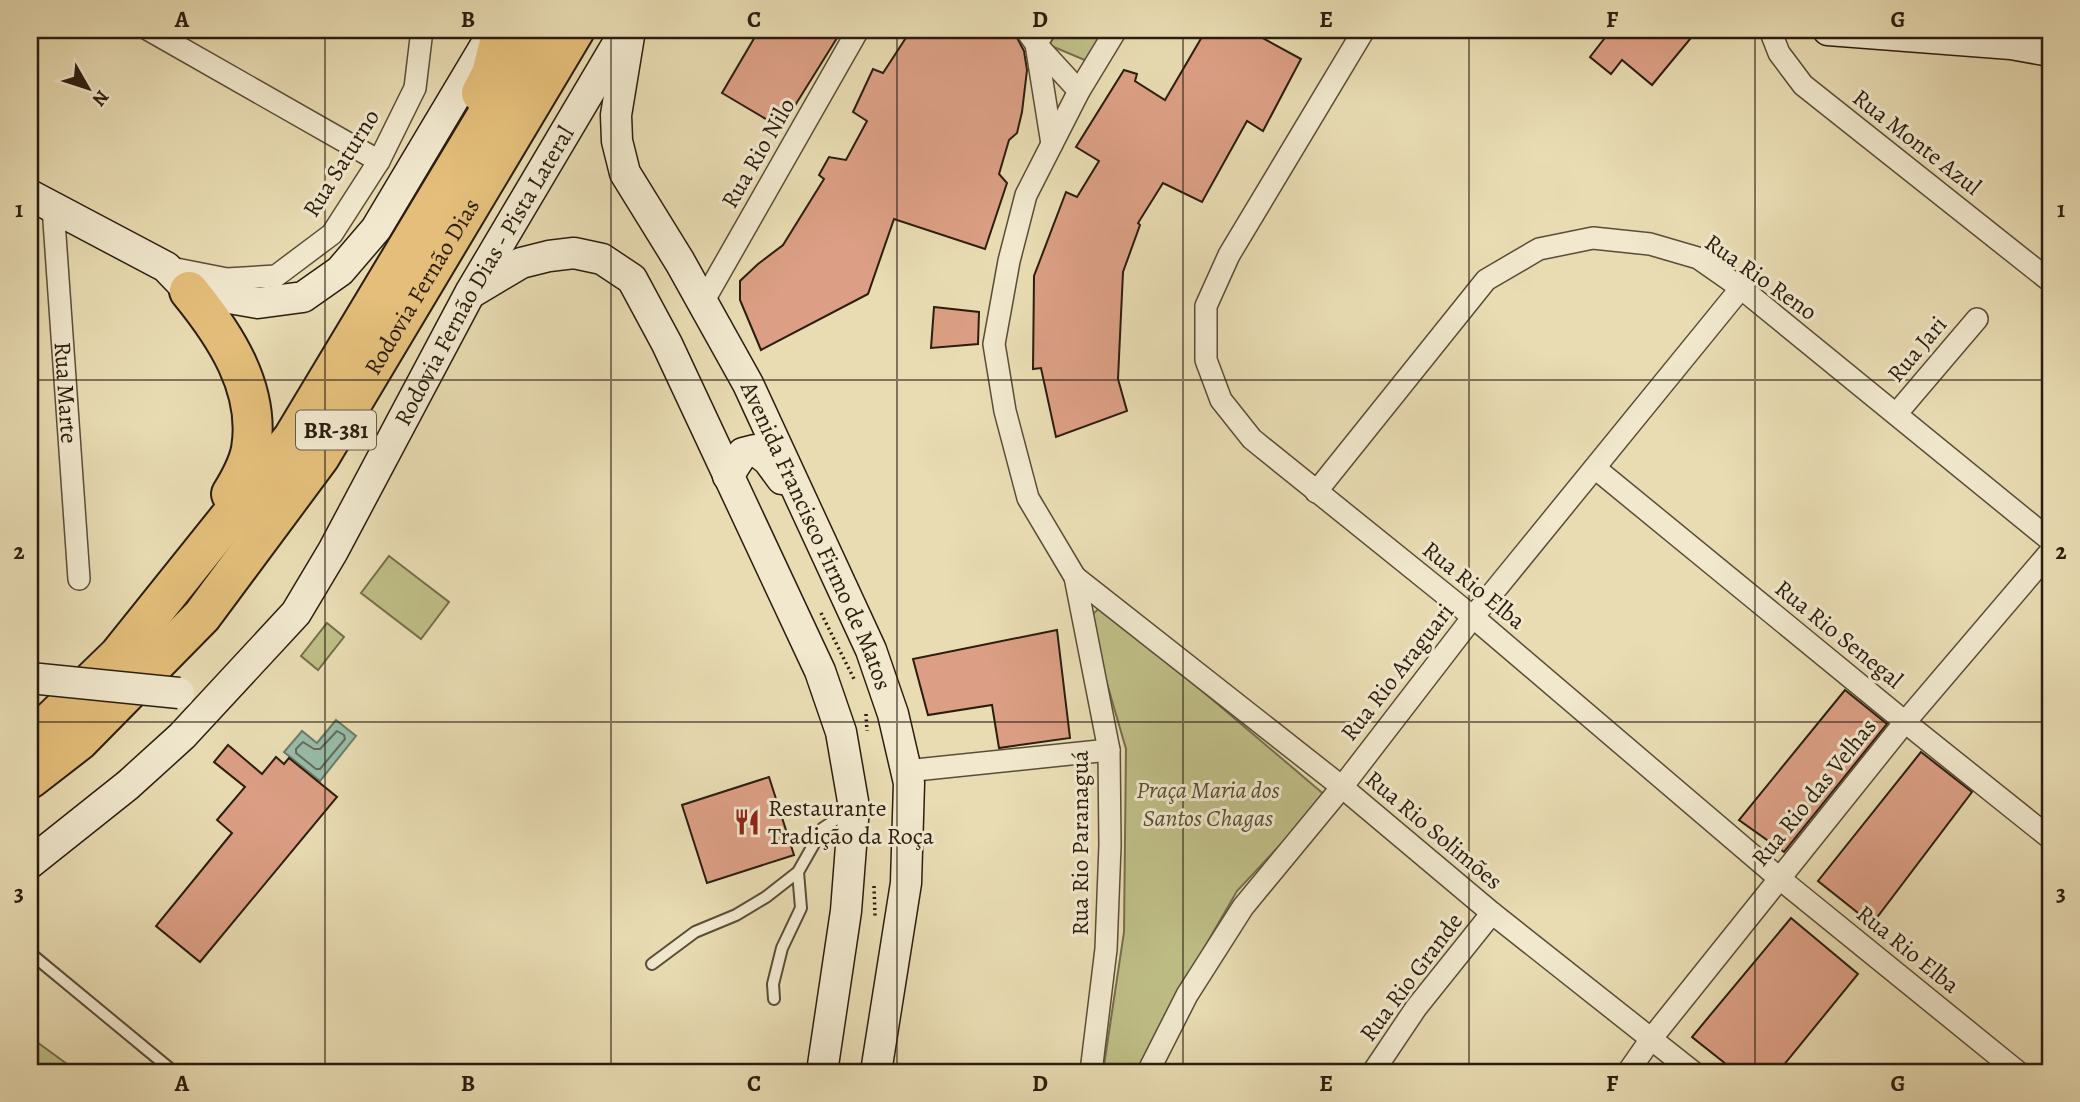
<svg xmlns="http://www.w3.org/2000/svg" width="2080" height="1102" font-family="Alegreya,serif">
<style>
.green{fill:#bfbe87;stroke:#756e4a;stroke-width:2}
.water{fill:#98bca9;stroke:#6c7c6b;stroke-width:2}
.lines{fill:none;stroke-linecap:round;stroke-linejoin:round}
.shore{stroke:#626c5c;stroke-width:2}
.building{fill:#dc9f85;stroke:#2b1d0e;stroke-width:2}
.lane-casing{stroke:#5a4d37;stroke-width:14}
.street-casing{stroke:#5a4d37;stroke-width:24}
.secondary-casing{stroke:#2b1d0e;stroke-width:33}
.highway-casing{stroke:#2b1d0e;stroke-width:42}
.path{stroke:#2b1d0e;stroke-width:3.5;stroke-dasharray:2 3.5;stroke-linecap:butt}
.lane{stroke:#f1e8ce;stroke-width:10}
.street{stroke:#f1e8ce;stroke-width:21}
.secondary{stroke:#f1e8ce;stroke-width:30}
.highway{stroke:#e4be7a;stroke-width:38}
.secondary-bridge-casing{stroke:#2b1d0e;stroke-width:33;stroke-linecap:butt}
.secondary-bridge{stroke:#f1e8ce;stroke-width:30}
.grid{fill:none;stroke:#2b1d0e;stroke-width:2;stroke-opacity:0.55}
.labels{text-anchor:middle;stroke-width:6;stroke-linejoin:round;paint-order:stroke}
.shield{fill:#f1e8ce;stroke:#665a48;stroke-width:2}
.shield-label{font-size:23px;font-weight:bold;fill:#2b1d0e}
.street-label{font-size:24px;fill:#2b1d0e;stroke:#f1e8ce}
.park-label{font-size:24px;font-style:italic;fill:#574d32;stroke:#f1e8ce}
.poi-label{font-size:24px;fill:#2b1d0e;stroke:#f1e8ce;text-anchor:start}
.neatline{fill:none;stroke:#2b1d0e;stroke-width:2.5}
.grid-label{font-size:23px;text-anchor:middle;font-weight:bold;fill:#2b1d0e}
</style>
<rect width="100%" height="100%" fill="#e9dcb3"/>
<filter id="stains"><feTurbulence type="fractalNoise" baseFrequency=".00286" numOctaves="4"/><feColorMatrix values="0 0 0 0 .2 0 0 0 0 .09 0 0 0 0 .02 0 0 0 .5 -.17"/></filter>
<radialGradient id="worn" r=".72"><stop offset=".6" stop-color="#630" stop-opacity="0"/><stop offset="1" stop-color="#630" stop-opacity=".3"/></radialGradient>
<path class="green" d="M1058 30H1106L1087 61 1049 45Z
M389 556 449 602 421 639 361 593Z
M1102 606 1326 796 1237 891 1173 1002 1141 1072H1103L1124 932 1126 749 1088 618Z
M327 623 344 637 318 670 301 656Z
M30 1037 78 1072H30Z"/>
<path class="water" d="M336 720 356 736 320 781 284 752 302 731 317 743Z"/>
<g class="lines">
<path class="shore" d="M337 731 344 735 345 739 320 769H316L296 753V749L303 742 314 749H320Z"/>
</g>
<path class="building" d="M759 30H842L781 128 722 93Z
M911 30H1013L1024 51 1027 70 1022 112 1017 133 1009 140 999 174 1007 183 985 249 894 219 868 294 761 350 740 300V281L758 264 783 245 824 179 819 175 829 157 846 160 867 121 853 112 873 69 883 73Z
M1206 30H1248L1301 59 1263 131 1247 121 1202 202 1163 183 1138 223 1140 225 1123 272 1118 379 1127 411 1056 437 1041 368 1033 369 1034 276 1066 192 1077 197 1099 161 1076 147 1124 70 1137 74 1135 81 1165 100Z
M1611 30H1681L1691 38 1652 85 1622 60 1611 74 1590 57Z
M934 307 979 312 978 344 931 348Z
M1057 630 1070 738 999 748 992 705 928 715 913 659Z
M1845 690 1887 724 1784 852 1739 820Z
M228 745 262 774 276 757 284 764 289 758 337 797 200 962 156 926 232 833 217 820 245 787 214 762Z
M1921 752 1972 792 1872 924 1818 881Z
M769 777 794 855 707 883 682 805Z
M1791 918 1858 974 1778 1072H1736L1692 1037Z"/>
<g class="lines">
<g class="lane-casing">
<path id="lane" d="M30 953 174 1072
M652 964 695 932 736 915 766 897 798 872 823 828 849 811
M774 999 773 984 782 948 801 908 798 872"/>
</g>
<g class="street-casing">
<g id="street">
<path d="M149 30 379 161"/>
<path d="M1026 30 1036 44 1079 91"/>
<path d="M1045 30 1036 44 1052 144"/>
<path d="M1364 30 1229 255 1206 306V360L1221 400 1252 439 1473 617 1779 878 2018 1072"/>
<path d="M1770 30 1779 53 1803 85 2050 281"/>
<path id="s1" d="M53 207 79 579"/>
<path d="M166 267 227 279 276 276 332 234 379 161 415 88 422 30"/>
<path d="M703 302 858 30"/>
<path d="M1897 413 1977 319"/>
<path d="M1595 468 1905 722 2050 838"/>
<path d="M1316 492 1486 280 1539 249 1593 238 1650 244 1698 258 1741 288 2050 540"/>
<path d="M1075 577 1342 787 1492 913 1693 1072"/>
<path d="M906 771 1109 750"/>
<path d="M1091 1072 1106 949 1110 845 1109 750 1075 577 1028 498 1005 411 994 344 1009 261 1026 195 1079 91 1116 30"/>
<path d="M1148 1072 1187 995 1243 907 1342 787 1473 617 1741 288"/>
<path d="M1373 1072 1416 1008 1492 913"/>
<path d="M1628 1072 1651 1039 1905 722 2050 552"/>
</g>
</g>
<g class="secondary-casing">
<g id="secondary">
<path id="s2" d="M630 30 616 115 617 141 625 173 680 262 748 384 871 650 893 714 909 783 906 883 876 1072"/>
<path d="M1828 30 2011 44 2050 51"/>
<path d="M30 195 166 267 189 291 258 303 303 297 340 271 376 229 493 33"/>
<path d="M474 291 521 263 549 256 574 253 602 259 632 279 667 344 820 671 841 732 854 807 846 911 822 1072"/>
<path d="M728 476 743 453 755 450 768 460 782 479"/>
<path id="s3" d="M30 863 128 785 182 736 296 613 333 551 470 293 624 33"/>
</g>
</g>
<g class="highway-casing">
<g id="highway">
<path d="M481 93 491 74 502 30"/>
<path d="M189 291C225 335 261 389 251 449 248 465 239 481 231 494"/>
<path d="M30 737 52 720 119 655 292 439 538 30"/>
<path id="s4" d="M30 779 79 741 202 616 320 457 575 30"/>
</g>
</g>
<path class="path" d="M821 613 855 681
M866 714 867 731
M874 886 875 916"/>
<use href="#lane" class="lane"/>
<use href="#street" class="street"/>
<use href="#secondary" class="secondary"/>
<use href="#highway" class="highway"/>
<g class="secondary-bridge-casing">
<path id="secondary-bridge" d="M30 678 179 693"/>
</g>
<use href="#secondary-bridge" class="secondary-bridge"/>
</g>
<path class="grid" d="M325 30V1072M611 30V1072M897 30V1072M1183 30V1072M1469 30V1072M1755 30V1072M30 380H2050M30 722H2050"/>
<defs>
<g id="restaurant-bare" transform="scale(2.1)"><path d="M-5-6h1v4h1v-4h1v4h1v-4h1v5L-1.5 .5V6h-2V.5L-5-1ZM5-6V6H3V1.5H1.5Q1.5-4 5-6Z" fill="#8f2418" stroke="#f1e8ce" stroke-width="2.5" paint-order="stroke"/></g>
</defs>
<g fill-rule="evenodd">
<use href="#restaurant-bare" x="747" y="822"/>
</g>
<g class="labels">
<rect class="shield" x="296" y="410.5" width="80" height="39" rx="5"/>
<g class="shield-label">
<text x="336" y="438">BR-381</text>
</g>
<g class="street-label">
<text transform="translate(1917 142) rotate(38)" y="8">Rua Monte Azul</text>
<text transform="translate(758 153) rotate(-60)" y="8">Rua Rio Nilo</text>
<text transform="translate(341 163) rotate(-58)" y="8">Rua Saturno</text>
<text dy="8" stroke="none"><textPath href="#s3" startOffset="752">Rodovia Fernão Dias - Pista Lateral</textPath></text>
<text transform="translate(1761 277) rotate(35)" y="8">Rua Rio Reno</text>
<text dy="8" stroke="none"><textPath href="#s4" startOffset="634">Rodovia Fernão Dias</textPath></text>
<text transform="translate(1917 349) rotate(-50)" y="8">Rua Jari</text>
<text dy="8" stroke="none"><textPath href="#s1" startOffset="186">Rua Marte</textPath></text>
<text dy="8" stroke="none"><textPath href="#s2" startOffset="556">Avenida Francisco Firmo de Matos</textPath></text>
<text transform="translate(1474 585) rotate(39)" y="8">Rua Rio Elba</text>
<text transform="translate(1839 634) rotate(39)" y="8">Rua Rio Senegal</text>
<text transform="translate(1397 672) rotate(-52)" y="8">Rua Rio Araguari</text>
<text transform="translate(1814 792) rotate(-51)" y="8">Rua Rio das Velhas</text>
<text transform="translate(1434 830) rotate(40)" y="8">Rua Rio Solimões</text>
<text transform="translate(1080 843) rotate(-90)" y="8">Rua Rio Paranaguá</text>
<text transform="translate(1908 949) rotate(39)" y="8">Rua Rio Elba</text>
<text transform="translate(1411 977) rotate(-53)" y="8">Rua Rio Grande</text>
</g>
<g class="park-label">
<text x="1208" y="798">Praça Maria dos<tspan x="1208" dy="28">Santos Chagas</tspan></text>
</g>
<g class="poi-label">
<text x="768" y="816">Restaurante<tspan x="768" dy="28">Tradição da Roça</tspan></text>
</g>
</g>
<rect width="2080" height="1102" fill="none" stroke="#e9dcb3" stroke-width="77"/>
<g transform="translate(88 88) rotate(129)" stroke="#f1e8ce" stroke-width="5" paint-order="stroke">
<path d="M0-5L12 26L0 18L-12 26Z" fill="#2b1d0e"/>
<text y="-10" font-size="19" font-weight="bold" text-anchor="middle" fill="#2b1d0e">N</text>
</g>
<rect x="38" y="38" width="2004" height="1026" class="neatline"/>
<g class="grid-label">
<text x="182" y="27">A</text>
<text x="468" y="27">B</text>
<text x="754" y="27">C</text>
<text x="1040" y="27">D</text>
<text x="1326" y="27">E</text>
<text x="1612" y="27">F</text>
<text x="1898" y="27">G</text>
<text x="19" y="217">1</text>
<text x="2061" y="217">1</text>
<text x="19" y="559">2</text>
<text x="2061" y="559">2</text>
<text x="19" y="901">3</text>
<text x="2061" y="901">3</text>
<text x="182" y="1091">A</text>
<text x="468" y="1091">B</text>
<text x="754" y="1091">C</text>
<text x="1040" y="1091">D</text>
<text x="1326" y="1091">E</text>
<text x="1612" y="1091">F</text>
<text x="1898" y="1091">G</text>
</g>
<rect width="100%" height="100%" filter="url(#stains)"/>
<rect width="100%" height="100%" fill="url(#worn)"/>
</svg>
